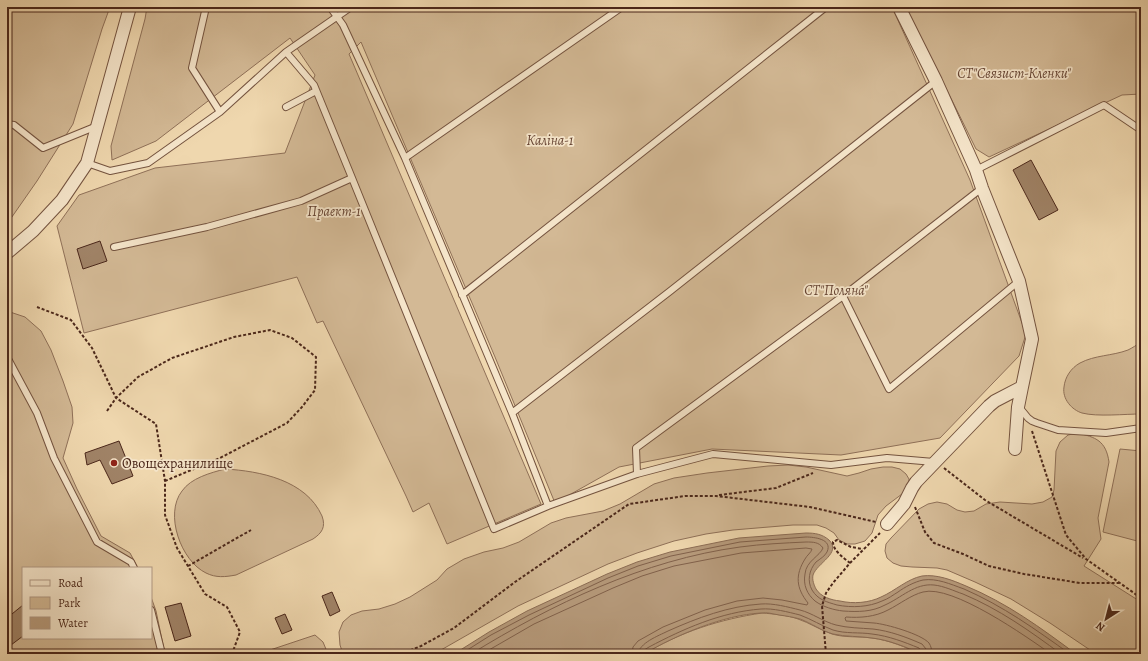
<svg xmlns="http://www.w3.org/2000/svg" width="1148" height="661" font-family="Alegreya,serif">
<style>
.green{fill:#d3b995;stroke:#8f7058}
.water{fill:#b79b7c;stroke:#8c6d55}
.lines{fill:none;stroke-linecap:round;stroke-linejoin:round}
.shore{stroke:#81614b;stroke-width:1}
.building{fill:#a08367;stroke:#4b271a}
.lane-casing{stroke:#74533f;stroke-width:8}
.street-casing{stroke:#74533f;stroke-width:14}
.path{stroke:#4b271a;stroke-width:2;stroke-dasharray:3 2;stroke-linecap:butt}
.lane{stroke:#f5e5ca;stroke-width:6}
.street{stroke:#f5e5ca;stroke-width:12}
.poi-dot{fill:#8f2418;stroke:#f5e5ca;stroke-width:1.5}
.labels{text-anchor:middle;stroke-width:3.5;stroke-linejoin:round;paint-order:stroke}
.park-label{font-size:14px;font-style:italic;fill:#643;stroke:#f5e5ca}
.poi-label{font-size:14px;fill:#4b271a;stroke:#f5e5ca;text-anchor:start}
</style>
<rect width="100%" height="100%" fill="#efd7ae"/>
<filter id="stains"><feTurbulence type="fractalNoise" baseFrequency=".005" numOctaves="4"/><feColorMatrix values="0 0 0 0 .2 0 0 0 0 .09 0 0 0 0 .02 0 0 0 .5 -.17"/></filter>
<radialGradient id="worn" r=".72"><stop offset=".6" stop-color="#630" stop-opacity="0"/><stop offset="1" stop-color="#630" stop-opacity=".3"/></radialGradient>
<path class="green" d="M7 7H110L102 29 73 124 37 181 7 224Z
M147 7H892L970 180 1026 334 1019 356 940 438 841 455 712 449 619 467 555 503 495 357 361 42 349 54 541 504 447 544 429 503 413 512 406 496 323 321 317 323 297 277 84 333 57 226 79 195 155 168 285 153 315 75 290 38 156 141 112 160 111 146 145 19Z
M906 7H1141V94L1122 95 989 157 976 149Z
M7 311 25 317 41 331 51 350 63 381 72 407 73 423 63 458 77 489 101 536 130 553 138 568H23V638H151V597L156 611 165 654H7Z
M1141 342V414C1125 414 1097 417 1082 413 1072 410 1062 399 1064 387 1065 377 1071 368 1080 363 1095 355 1112 356 1128 350 1132 348 1137 345 1141 342Z
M1077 433C1096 437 1106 441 1109 462L1098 518 1101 539 1084 566 1141 602V654H1096L1050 623 1011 599 975 582 947 570 937 568 912 567 901 566 893 563 887 558 885 551 886 544 891 538 919 509 928 504 937 502 947 504 957 510 965 512 974 511 986 504 1000 502 1032 504 1043 502 1052 497 1054 490 1056 451 1060 442 1068 435Z
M1120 449 1141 451V542L1103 532Z
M788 465 806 467 847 476 859 473 871 469 883 467H892L900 469 906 474 909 479V486L906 491 886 506 878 515 872 533 865 541 855 544H847L839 540 834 533 826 528 817 525H793L733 530 706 534 674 541 637 553 608 564 518 606 434 654H343L340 645 339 632 343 622 351 615 362 611 379 609 395 604 410 597 437 580 447 569 464 559 484 552 503 548 519 542 551 523 566 518 603 511 620 504 654 484 674 478 707 473 768 466Z
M225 469C260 471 306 480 322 516 326 527 322 533 313 539L236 575C225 577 216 578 206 573 181 561 164 514 182 491 191 478 210 473 225 469Z
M762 613C774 614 787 615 798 619 810 623 820 630 832 634 845 638 859 636 872 638 889 640 905 647 921 654H644C680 632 721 619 762 613Z
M315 635 323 642 328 654H239L261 653Z"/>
<path class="water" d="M806 533C815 533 822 534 829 540 842 553 817 563 813 575 812 580 814 585 816 589 821 597 831 600 840 601 853 604 869 603 881 597 895 591 907 579 922 576 937 574 952 580 966 586 1007 603 1041 628 1076 654H921C906 647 889 640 872 638 859 636 846 637 833 634 822 631 811 623 800 619 793 617 786 616 779 615 773 614 767 612 761 613 724 615 676 635 644 654H454L489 632 527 611 607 574 637 562 670 552 739 538Z"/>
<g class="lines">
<path class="shore" d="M461 654 491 635 529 615 608 578 638 566 671 556 740 542 806 537C814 537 833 539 827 552 825 556 820 559 816 562 809 570 807 581 812 590 818 600 827 602 837 605 852 608 869 607 882 601 888 599 893 595 898 592 905 587 914 582 923 580 937 578 950 584 964 589 1003 606 1035 629 1070 654
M471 654C552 604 644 560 740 547 762 544 784 543 806 542 813 542 819 542 823 548 820 556 806 561 805 574 803 585 807 594 815 601 823 607 834 610 843 611 858 612 872 612 885 605 901 598 915 583 934 585 944 586 954 591 963 594 999 609 1030 631 1061 654
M482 654 534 624 613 588 642 576 674 566 741 553 806 548 812 549C811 553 807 555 805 559 795 575 796 588 808 603L807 605 782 600 763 598 737 601 705 610 663 627 638 641 633 647 632 654
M638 654C639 643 658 636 668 631 697 618 729 606 761 604 773 603 788 607 800 610 812 613 824 622 836 625 848 628 860 628 873 629 890 631 906 637 922 644L926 649V654
M643 654 644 650 649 647C683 629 721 612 761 609 773 608 788 612 800 615 811 619 822 626 833 630 846 634 859 632 872 634 889 636 904 642 919 648L921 651V654
M932 654C932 650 931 646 929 643 921 634 886 624 874 623 865 622 855 622 846 621L845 618 846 617C860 618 875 617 888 610 900 604 911 595 923 592 952 584 1027 637 1051 654"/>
</g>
<path class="building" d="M1031 160 1058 210 1039 220 1013 170Z
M100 241 107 261 83 269 77 249Z
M119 441 133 476 112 484 100 460 87 465 85 453Z
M332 592 340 611 330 616 322 596Z
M181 603 191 636 175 641 165 607Z
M23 605V636L7 648V618Z
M285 614 292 630 282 634 275 618Z"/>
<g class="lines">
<g class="lane-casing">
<path id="lane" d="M206 7 192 68 220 112
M330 7 343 25 405 158 512 413 548 506
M286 52 314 85 352 178 494 529 548 506 637 474 713 454 831 465 887 458 934 462
M286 107 316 91
M7 124 14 125 43 148 97 126
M405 158 622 7
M87 163 110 171 148 163 220 112 286 52 351 7
M976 170 1104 105 1141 130
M114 247 207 227 301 201 352 178
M462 295 826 7
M843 296 889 389 1019 281
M7 357 37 413 54 458 97 542 131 562 134 568
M1019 407 1028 418 1032 421 1037 423 1058 430 1106 433 1141 428
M512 413 669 292 936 81
M637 474 636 448 843 296 982 188
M151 610 162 654"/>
</g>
<g class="street-casing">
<path id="street" d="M7 253 33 231 62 200 87 163 130 7
M1015 449 1018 407 1022 387
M887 524 904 504 912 488 916 482 989 406 995 401 1022 387 1032 339 1019 281 982 188 976 170 936 81 899 7"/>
</g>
<path class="path" d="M37 307 71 320 92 348 116 398 156 424 165 481V515L177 548 205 594 227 607 240 632 232 654
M107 411 116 398 138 377 172 358 234 337 270 330 292 338 316 357 315 390 302 407 287 423 220 458 165 481
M1032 431 1066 535 1086 559 1141 598
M944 468 985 500 1083 558
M719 495 776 488 813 473
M915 507 925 532 934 543 963 554 989 566 1024 574 1080 583H1119
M850 563C844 558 833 551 833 542L837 540 851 547 863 549
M188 566 251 530
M401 654 421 646 454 628 515 582 629 504 685 496H716L810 507 876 522
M826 654 822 606 826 593 833 583 850 563 880 533"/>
<use href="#lane" class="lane"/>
<use href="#street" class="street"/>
</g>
<circle class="poi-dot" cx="114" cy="463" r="4"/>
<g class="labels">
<g class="park-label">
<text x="1014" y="78">СТ"Связист-Кленки"</text>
<text x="550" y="145">Каліна-1</text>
<text x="334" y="216">Праект-1</text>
<text x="836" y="295">СТ"Поляна"</text>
</g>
<g class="poi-label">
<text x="122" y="468">Овощехранилище</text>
</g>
</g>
<rect width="1148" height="661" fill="none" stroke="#efd7ae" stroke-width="24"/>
<rect x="8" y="8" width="1132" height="645" fill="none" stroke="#4b271a" stroke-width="2"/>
<rect x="12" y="12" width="1124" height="637" fill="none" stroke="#4b271a"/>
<rect x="22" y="567" width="130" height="72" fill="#f5e5ca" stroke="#b19984"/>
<rect x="30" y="580" width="20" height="6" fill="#f5e5ca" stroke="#b19984"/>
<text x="58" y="587" font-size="12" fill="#4b271a">Road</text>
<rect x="30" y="597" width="20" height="12" fill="#d3b995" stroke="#b19984"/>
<text x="58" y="607" font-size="12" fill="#4b271a">Park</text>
<rect x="30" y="617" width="20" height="12" fill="#b79b7c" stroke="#b19984"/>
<text x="58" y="627" font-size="12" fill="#4b271a">Water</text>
<g transform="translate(1106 619) rotate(216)" stroke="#f5e5ca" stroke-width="3" paint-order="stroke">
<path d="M0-3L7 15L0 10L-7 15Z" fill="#4b271a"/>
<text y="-6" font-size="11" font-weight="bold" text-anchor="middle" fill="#4b271a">N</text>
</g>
<rect width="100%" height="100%" filter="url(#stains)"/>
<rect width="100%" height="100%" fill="url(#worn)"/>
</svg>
